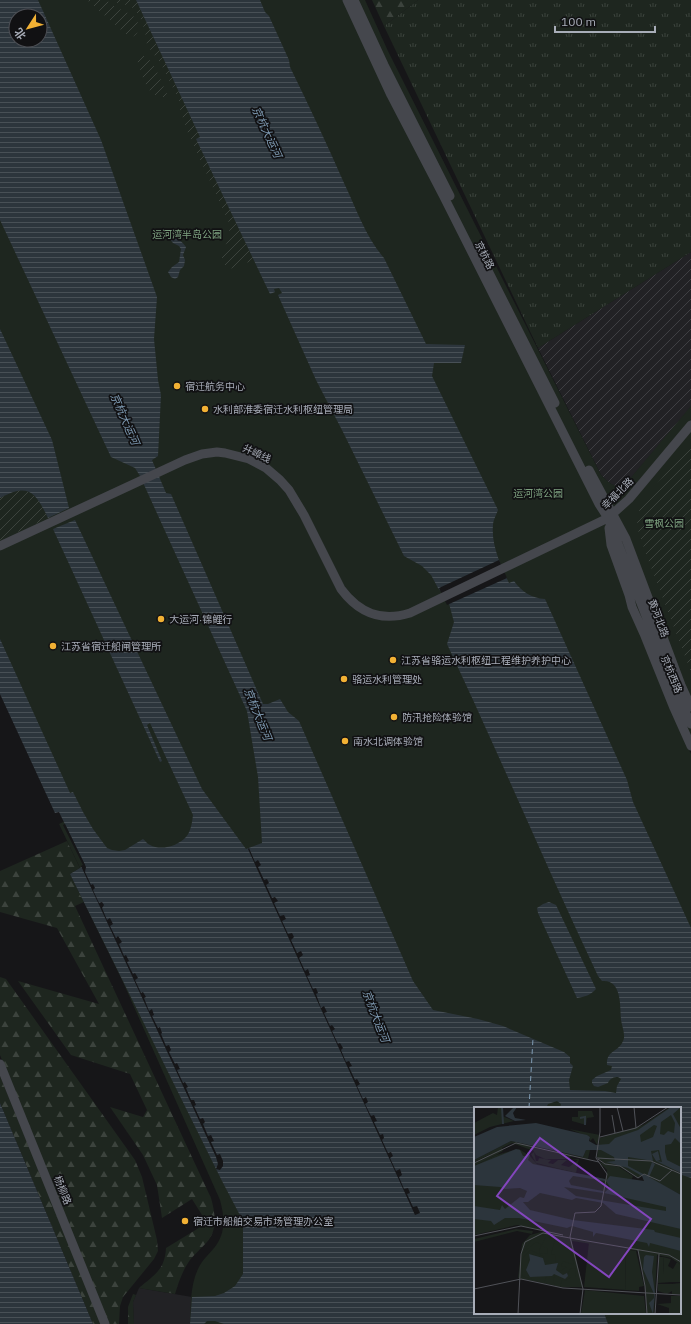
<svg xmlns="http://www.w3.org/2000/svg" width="691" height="1324" font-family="'IBM Plex Sans','Noto Sans SC',sans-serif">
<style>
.built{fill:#222225}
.industrial{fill:url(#industrial-furrows)}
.grass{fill:url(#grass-tufts)}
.forest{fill:url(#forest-firs)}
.park{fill:#1e261f;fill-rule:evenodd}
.garden{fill:url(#garden-furrows)}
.water{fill:url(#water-rules);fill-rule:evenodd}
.pier{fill:#161618}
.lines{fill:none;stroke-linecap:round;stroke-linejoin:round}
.ferry{stroke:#7f9bb3;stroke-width:1;stroke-dasharray:5 4;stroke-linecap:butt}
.secondary{stroke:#45474d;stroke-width:9}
.poi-dot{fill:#f2b134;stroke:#111113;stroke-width:1.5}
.labels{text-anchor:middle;stroke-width:3.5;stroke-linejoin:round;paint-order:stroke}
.park-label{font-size:10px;fill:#7fa381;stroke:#111113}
.street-label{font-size:10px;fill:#a8adb8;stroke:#111113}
.poi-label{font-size:10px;fill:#a8adb8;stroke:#111113;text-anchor:start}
.water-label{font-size:11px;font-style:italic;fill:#7f9bb3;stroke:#111113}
.inset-river{fill:none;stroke:#2c353c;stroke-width:2}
.inset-road{fill:none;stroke:#505258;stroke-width:1}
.view{fill:#8446be;fill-opacity:0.15;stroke:#8446be;stroke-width:2}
.inset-edge{fill:none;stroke:#a8adb8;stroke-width:2}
</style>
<defs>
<pattern id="industrial-furrows" width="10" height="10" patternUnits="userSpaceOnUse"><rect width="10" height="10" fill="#222225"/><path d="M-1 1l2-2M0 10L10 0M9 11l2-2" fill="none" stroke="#3f3f43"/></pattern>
<pattern id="grass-tufts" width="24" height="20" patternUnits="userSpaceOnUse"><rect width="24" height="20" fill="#1e261f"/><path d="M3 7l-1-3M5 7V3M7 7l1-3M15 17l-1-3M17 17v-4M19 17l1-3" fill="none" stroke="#3c433d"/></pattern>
<pattern id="forest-firs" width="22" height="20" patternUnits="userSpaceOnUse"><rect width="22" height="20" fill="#1e261f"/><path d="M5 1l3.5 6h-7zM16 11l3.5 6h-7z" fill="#3c433d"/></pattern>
<pattern id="garden-furrows" width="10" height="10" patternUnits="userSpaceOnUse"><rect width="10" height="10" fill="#1e261f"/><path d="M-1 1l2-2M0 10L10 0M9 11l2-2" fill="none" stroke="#3c433d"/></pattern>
<pattern id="water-rules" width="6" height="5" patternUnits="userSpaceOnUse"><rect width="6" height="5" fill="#2c353c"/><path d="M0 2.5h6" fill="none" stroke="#485056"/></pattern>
</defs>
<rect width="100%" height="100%" fill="#161618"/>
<path class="built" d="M139 1288 192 1297 190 1324H134L133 1302Z"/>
<path class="industrial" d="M691 252V409L623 487H616L608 482 601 475 538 348Z"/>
<path class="grass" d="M418 0H691V252L538 348 384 26Z"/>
<path class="forest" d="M372 0H418L384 26Z
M67 841 80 868 70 874 84 902 75 906 211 1198C215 1212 218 1230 207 1242 201 1249 193 1255 188 1263 182 1272 178 1284 175 1294L139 1288C154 1275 165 1270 166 1248L207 1223 192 1199 162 1218 157 1185 143 1155 110 1107 143 1117 147 1110 130 1074 71 1055 18 981 99 1004 57 928 0 912V871Z
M0 977 6 979 135 1160 142 1177 157 1240 158 1251 154 1259 123 1297 120 1306 119 1324H109L0 1055Z
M0 1076 102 1324H93L0 1103Z
M133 1294 136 1295 133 1302 134 1324H128V1307Z"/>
<path class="park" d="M0 0H365L388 51 601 475C608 482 613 487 623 487L691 406V746L682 735 691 754V1324H190C191 1305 190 1286 198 1269 202 1259 211 1253 217 1244 226 1230 224 1215 220 1200L122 980 70 874 80 868 59 824 73 817 0 658ZM16 16H40V40H16ZM475 1108H680V1313H475Z"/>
<path class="garden" d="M87 0H107C115 12 142 11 138 30 137 34 136 35 132 37L128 36Z
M113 0H136L200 137 197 139 254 260 227 270 221 255 228 240 230 225 188 133 180 109 179 100 161 64 147 45 145 31 140 17 133 8 127 5 119 4Z
M140 55C152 54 162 83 166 92L167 94 165 97C146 99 142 73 137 60Z
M691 443V672L646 554 638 530 637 520 641 503Z
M18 490C37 491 41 503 48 518L0 540V498Z"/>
<path class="water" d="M0 0H38L101 140 157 297 154 339 158 380 161 395 158 456 152 460 166 493 171 494 263 704H268L280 699 288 712 299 721 413 981 433 1010 478 1019 503 1026 564 1052 570 1057V1063L573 1066 569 1080 570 1090 605 1091 616 1093 617 1086 621 1079 618 1077C614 1077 610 1078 608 1083L598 1087 594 1086 592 1083V1080L597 1076 611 1070 612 1066 607 1065C606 1050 619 1052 623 1041 626 1036 622 1026 621 1020 620 1006 622 979 602 981L598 976C546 866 499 754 447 644L454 622 448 600 438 588 431 575 422 566 404 556 343 432 316 380 278 295 282 293 279 288 274 289 275 292 270 294 196 139 200 137 136 0H260L265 12 269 16 289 60 290 67C309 106 327 144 344 183 356 208 366 238 384 258L426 344 465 345 461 363H434L432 376 498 510C496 515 493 521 493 525 491 545 501 566 509 583L514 581C522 592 531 598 545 599L627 780 633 802 691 928V1178L682 1175 680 1176V1108H560L561 1104 557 1101 548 1104 546 1108H475V1313H604L608 1324H224L215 1321H207L204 1324H190L192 1297 215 1296 224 1293 235 1286 243 1274V1221L222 1181 70 874 85 865 59 812 55 813 0 694V639L70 793 73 792 83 812 93 829 107 848 112 850 119 851 125 850 143 839C146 841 147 844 150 845 161 851 178 846 186 837 191 831 192 823 193 815L150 723 147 725 162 761 160 762 53 529 75 520 202 789 246 849 262 843 258 777 247 711 140 476 135 468 111 457 0 220ZM16 16H40V40H16Z
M163 229C172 233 180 239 186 247L183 255 185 260 184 266 180 270 178 277 175 279 171 277 168 272 172 267 179 262 181 249 179 246 173 243 169 238 160 234V231Z
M0 329 52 440 69 508 48 518C35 491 28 483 0 498Z
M549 902 556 905 596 989C591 995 584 997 577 998L538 913 537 908 543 904Z
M0 1103 93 1324H0Z"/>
<path class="pier" d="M499 560 507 578 447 605 439 588Z
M65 824 86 867 85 872 91 885 93 884 95 888 93 890 99 903 102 902 104 905 102 908 107 920 110 918 113 924 110 926 116 938 118 936 122 942 119 944 124 956 126 955 129 961 127 962 133 974 135 973 138 978 135 980 141 993 143 992 146 997 144 998 149 1011 152 1009 154 1015 152 1016 158 1028 160 1027 162 1033 161 1034 166 1046 169 1045 171 1050 169 1052 175 1064 177 1063 180 1069 177 1070 183 1083 185 1082 188 1087 186 1088 191 1100H194L196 1105 194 1106 200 1119 203 1118 205 1122 203 1124 208 1136 211 1135 214 1141 211 1142 217 1155 220 1154 223 1161V1166L220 1170 216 1169 218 1164 216 1157 81 866 83 865 63 825Z
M249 848 255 862 258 860 261 865 258 867 264 880 267 879 269 883 266 885 272 898 275 897 278 901 274 903 280 916 284 915 286 919 282 921 288 934 292 933 294 937 291 940 297 953 301 951 303 955 299 958 305 971 308 969 310 975 307 976 313 989 316 988 318 993 316 994 321 1008 324 1006 327 1012 324 1013 330 1026 332 1025 335 1029 332 1031 338 1044 340 1043 343 1048 341 1050 346 1062 349 1061 352 1066 349 1067 355 1080 357 1079 360 1084 357 1086 363 1099 366 1097 368 1102 365 1104 371 1116 374 1115 377 1121 374 1122 380 1135 383 1134 384 1138 382 1140 388 1153 391 1152 393 1156 390 1158 396 1171 400 1169 402 1175 399 1177 404 1189 408 1188 410 1193 407 1194 413 1207 417 1206 420 1213 415 1215 248 849Z"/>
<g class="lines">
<path class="ferry" d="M529 1108 533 1038"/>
<path class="secondary" d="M347 0 391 95 443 195 599 504 608 518 674 688 691 724
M354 0 384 65 450 196
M477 249 555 403
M589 470 626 539 681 685 691 707
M609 528 611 545 629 595 632 607 645 636 674 708 691 746
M0 546 185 460 202 454 217 452 225 453 249 459 266 468 280 480 289 490 304 515 341 589C359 613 381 622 410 613L608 518 629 499 691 425
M0 1064 105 1324"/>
</g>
<g class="poi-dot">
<circle cx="177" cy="386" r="4"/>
<circle cx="205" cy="409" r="4"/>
<circle cx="161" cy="619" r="4"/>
<circle cx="53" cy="646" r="4"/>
<circle cx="393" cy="660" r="4"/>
<circle cx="344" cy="679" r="4"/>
<circle cx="394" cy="717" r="4"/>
<circle cx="345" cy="741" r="4"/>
<circle cx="185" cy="1221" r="4"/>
</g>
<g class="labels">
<g class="park-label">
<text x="187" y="238">运河湾半岛公园</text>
<text x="538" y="497">运河湾公园</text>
<text x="664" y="527">雪枫公园</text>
</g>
<g class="street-label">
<text transform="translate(485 255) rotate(63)" y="4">京杭路</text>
<text transform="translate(257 453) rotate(25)" y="4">井嶂线</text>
<text transform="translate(617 493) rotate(-45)" y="4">幸福北路</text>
<text transform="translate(659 618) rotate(69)" y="4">黄河北路</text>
<text transform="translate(672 674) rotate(68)" y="4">京杭西路</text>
<text transform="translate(63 1190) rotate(68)" y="4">杨柳路</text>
</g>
<g class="poi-label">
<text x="185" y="390">宿迁航务中心</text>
<text x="213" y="413">水利部淮委宿迁水利枢纽管理局</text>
<text x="169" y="623">大运河·锦鲤行</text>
<text x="61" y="650">江苏省宿迁船闸管理所</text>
<text x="401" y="664">江苏省骆运水利枢纽工程维护养护中心</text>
<text x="352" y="683">骆运水利管理处</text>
<text x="402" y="721">防汛抢险体验馆</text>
<text x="353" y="745">南水北调体验馆</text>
<text x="193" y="1225">宿迁市船舶交易市场管理办公室</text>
</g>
<g class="water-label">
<text transform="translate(267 132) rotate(65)" y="4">京杭大运河</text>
<text transform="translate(125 419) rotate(66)" y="4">京杭大运河</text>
<text transform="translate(258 714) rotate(68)" y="4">京杭大运河</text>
<text transform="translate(376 1016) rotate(69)" y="4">京杭大运河</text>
</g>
</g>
<g transform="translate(474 1107)">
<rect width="207" height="207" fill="#161618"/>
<path d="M125 55 145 60 159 69 157 74 132 72 133 63ZM115 135 151 142 152 183 110 180ZM189 150 197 152 194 159 199 162 203 155 207 158V175H197V167H190ZM111 183 170 189 172 207H107Z" fill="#1e261f"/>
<path d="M24 0H28V9L40 14 16 20 0 28V16L19 6 23 8ZM104 4H118L120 10 113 11 112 18 98 14V10H104ZM95 22 126 28 123 38 119 31 116 34V30ZM37 34 109 50 112 43H116L114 52 53 38 59 42 60 44 38 36 28 41 29 44 22 48 0 59V56L19 46 0 55V53ZM57 40 98 49 94 52H71L62 48ZM60 45 62 54H64L65 51 77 53 74 56 79 57 84 53H93L87 58 95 60 104 53 96 52H105L102 66 62 56 57 47ZM151 142 162 144 170 179 165 180V184L152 183ZM185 150H189L190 167H197V175L184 176ZM207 176V187H198V177Z" fill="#1e261f"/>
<path d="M196 0H207V88L169 68 164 71 146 60 131 57 123 50 126 31 169 18ZM45 42 56 49 63 57 207 89V158L197 151 183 148 180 207H173L171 178 164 144 98 134 109 180H88L44 171 48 137 56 128 71 124 43 118 0 128V59L22 48Z" fill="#1e261f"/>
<path d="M42 122 59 124 58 127 43 124 0 135V132ZM72 127 69 129 72 130 67 139 73 141 74 147 65 146 67 137 62 135 49 146 58 132ZM77 128 95 135 100 158 89 154 87 159 102 162 101 170H97L91 174 88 173 86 180 81 179 79 173 81 168H86L91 172 97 161 92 160 87 164 82 163 81 148 77 147 81 133H75ZM56 143 69 149 70 155 69 151 56 147 53 164 56 170 73 168 70 176 48 169 49 151ZM184 177H198V184L193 187 184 184ZM197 189H207V207L195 206V201L183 197 197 196Z" fill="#1e261f"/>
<path d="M40 0H43L39 6 41 11 52 13 41 14 31 9ZM197 0H207L199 7 207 22V37L201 31 197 37 191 38V45L193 53 207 60V66L182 54 178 47 184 44 186 53 183 54 188 55 185 43 177 44 179 54 154 50V59L173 69 178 55 181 57 175 70 207 88V122L142 107 129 96 102 91 98 93 66 86 54 95H49L56 103 99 113 180 123 181 125 207 131V144L176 136 175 140 173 136 137 129 122 126 119 130V125L98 119 93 121 45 111H31L20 118 17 114 0 112V99L26 103 28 98 31 102 46 90 50 91 53 84 46 81 31 82 26 80 0 78V59L42 42 46 43 49 49H53V45L56 48 54 53 59 57 131 72V74L99 69 95 74 97 78 129 84V86L90 80 102 89 192 104V100L130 86 136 80 132 74 136 69 170 74 168 69 154 61 132 55 141 54 140 50 127 43H112L109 50 37 34 0 53V30L23 20 62 16 113 28 116 30 115 34 122 38 135 37 141 31 164 23ZM197 8 201 16 200 26 194 24 190 28 186 27 187 15ZM180 18 183 19 179 30 167 35 166 28ZM55 147 69 151 71 158 84 156 82 163 89 168 93 166 94 169 91 172 80 167 78 169 56 170 52 163 56 153ZM172 148 180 149 178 165 181 186 179 207 175 196 180 191V187L169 162 170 150Z" fill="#2c353c" fill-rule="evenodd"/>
<path class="inset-river" d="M28 0 29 17M106 11 111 10V18"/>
<path class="inset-road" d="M143 0 149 24M160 0 162 21M138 8 141 26M126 30 162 21 194 0M123 51 177 54 207 67M124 52 131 57 146 59 164 71 170 67 186 74 198 63M0 56 42 36 125 55M0 129 47 119 89 128M96 131 195 148 207 155M164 143 171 179 173 207M0 182 47 172 89 181 207 188M44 207 47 147 51 135 69 126 96 131M106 207 109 182 96 130 101 106 121 105 127 99 133 67 122 51 126 25V0M181 207 185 147"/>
<path class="view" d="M66 31 177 112 135 170 23 89Z"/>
<rect width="207" height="207" class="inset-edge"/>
</g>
<g transform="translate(28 28) rotate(234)"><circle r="19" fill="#111113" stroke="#4d4f55"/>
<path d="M0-3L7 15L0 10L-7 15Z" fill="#f2b134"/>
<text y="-6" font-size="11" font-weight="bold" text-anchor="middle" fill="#a8adb8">北</text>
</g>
<path d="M555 26v6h100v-6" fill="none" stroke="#a8adb8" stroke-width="2"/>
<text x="561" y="26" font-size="12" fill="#a8adb8" stroke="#111113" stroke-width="3" paint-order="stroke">100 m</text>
</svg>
